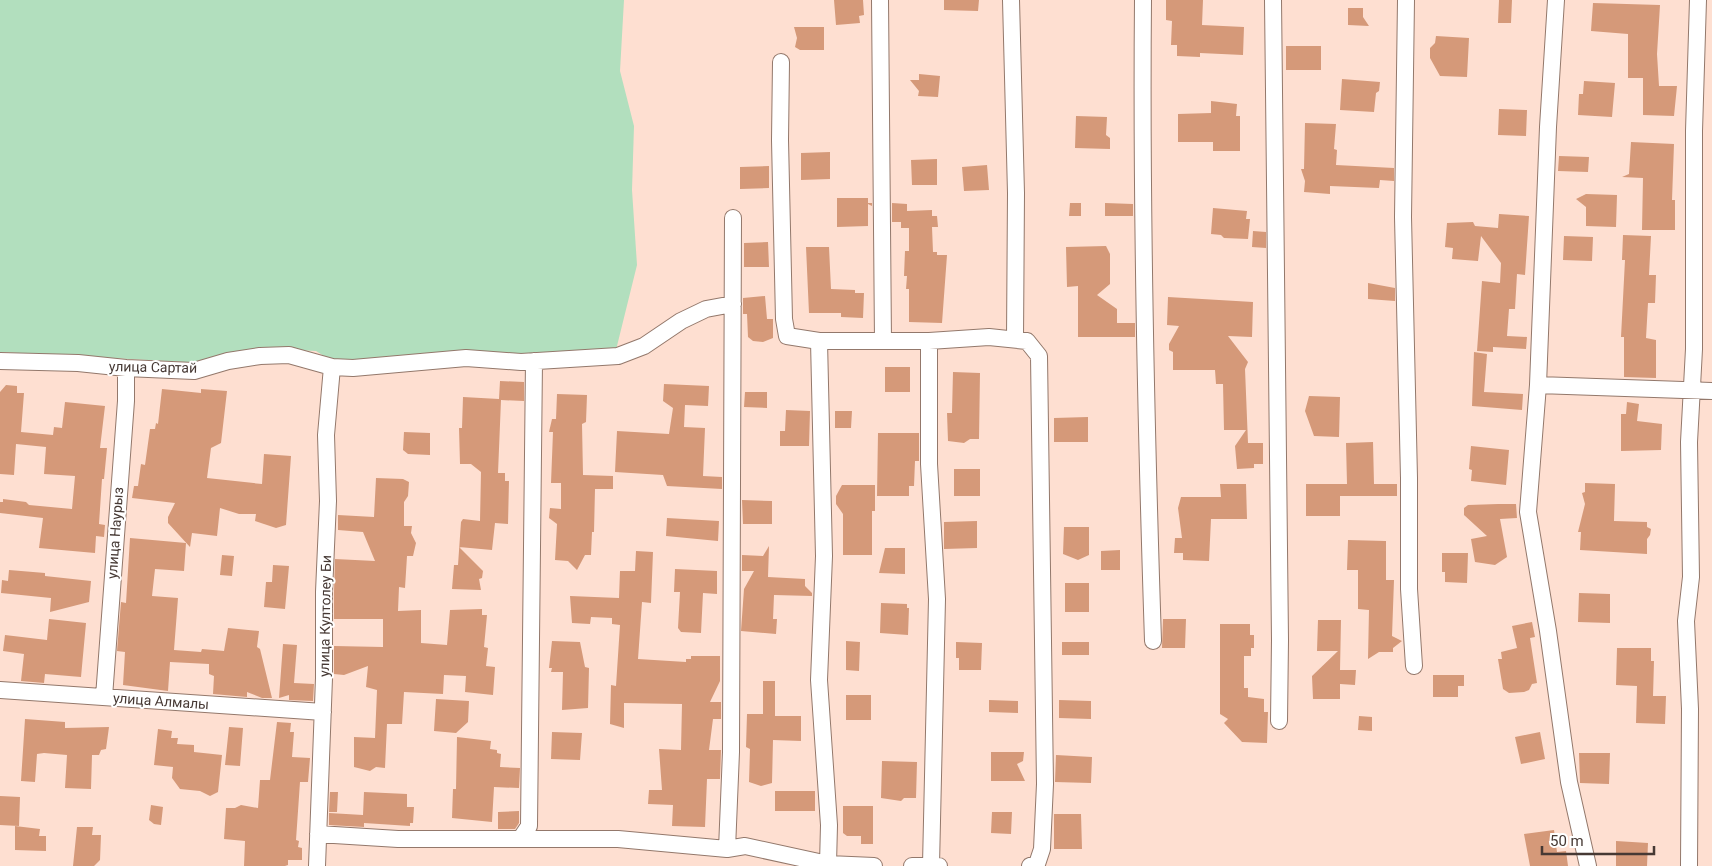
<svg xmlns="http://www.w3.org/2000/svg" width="1712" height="866" font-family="Roboto,sans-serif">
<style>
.green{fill:#b2dfbe}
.building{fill:#d59979}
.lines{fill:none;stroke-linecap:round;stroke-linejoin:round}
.minor-casing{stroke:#93786b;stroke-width:18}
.minor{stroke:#fff;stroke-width:16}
.labels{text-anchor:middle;stroke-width:4;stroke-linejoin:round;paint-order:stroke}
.street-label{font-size:14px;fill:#463934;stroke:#fff}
</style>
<rect width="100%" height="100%" fill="#fedfd1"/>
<path class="green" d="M0 0H624L620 71 634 126 632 190 637 265 616 350 340 366 316 351 275 349 203 363 0 352Z"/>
<path class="building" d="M834 0H863L864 15 859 16 860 23 836 25Z
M944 0H979L978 11 944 10Z
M1166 0H1203L1202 25 1244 27 1243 55 1200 53V57L1177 56V45H1171L1172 21 1166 20Z
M1499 0H1512L1511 23H1498Z
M1593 3 1660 5 1657 54 1659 86H1677L1674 116 1643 115V78H1628V34L1591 31Z
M1348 8H1363V17L1369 26 1348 25Z
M794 27H824V50H800L795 47 797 38Z
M1436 36 1469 38 1467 77 1440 76 1430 58V48L1435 43Z
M1286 46H1321V70H1286Z
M919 74 940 76 938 97 918 96 919 91 910 80H919Z
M1342 79 1380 82 1379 91 1376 93 1374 112 1340 110Z
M1584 81 1615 83 1612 117 1578 115 1579 94H1583Z
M1211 101 1237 104 1236 116H1240V151H1213V142H1178V114L1211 113Z
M1499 109 1527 110 1526 136 1498 135Z
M1076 116 1107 117 1106 135 1110 138V149L1075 148Z
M1305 123 1336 124 1334 149 1337 150 1336 165 1394 168V181L1380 180 1379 188 1330 186V194L1304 192 1305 181 1301 169H1304Z
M1631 142 1674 144 1672 200H1675V230H1642L1643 178 1622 177 1629 174Z
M830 152V179L801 180V153Z
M1559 156 1589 157 1588 172 1558 171Z
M937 159V185H912L911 160Z
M987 165 989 190 964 191 962 167Z
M769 166V188L740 189V167Z
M1586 194 1617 195 1616 227 1586 226V207L1576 199Z
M837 198H868V203H872V206L868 204V226L837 227Z
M892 203 907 204V211L932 210V216H937L938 227H932L933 252H937V255H947L942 323 909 322V289H906L907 276H904L905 251H909V228H901V222H892Z
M1070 203H1081V216H1069Z
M1105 203 1133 204V216H1105Z
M1213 208 1247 211 1246 219H1250L1248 239 1224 238 1221 235 1211 234Z
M1499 214 1529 216 1525 275 1517 274 1515 309H1509L1507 336 1527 337 1526 349 1493 347V352L1477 351 1482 281 1500 283 1501 263 1481 236 1478 261 1452 259 1453 248 1445 247 1447 223 1473 222 1475 226 1498 228Z
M1253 231 1266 232V248L1252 247Z
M1623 235 1651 236 1649 275H1656L1655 303H1648L1646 338 1656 340V378L1624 377V337H1621L1625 260H1622Z
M1564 236 1593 237 1592 261 1563 260Z
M768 242 769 267H744V243Z
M1106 246 1110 254V284L1097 295 1117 309V323H1135V337H1078V286L1067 287 1066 247Z
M806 247H829L831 289 855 290V293H864L863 318 841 317V313H809Z
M1368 283 1395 288V301L1368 299Z
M765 296 767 319H773V338L763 342 753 341 748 337 747 314H743V298Z
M1168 297 1253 302 1252 337 1228 336 1248 362 1245 369 1248 443H1263V464H1254V468L1237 469 1235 446 1246 430H1224L1223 384H1216L1215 370H1173V352L1169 350V344L1179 326 1167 325Z
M1474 352 1487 354 1484 392 1523 394 1522 410 1472 406Z
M885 367H910V392H885Z
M953 372 980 373 979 439H970L964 443 948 441 947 413H952Z
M500 381 524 382V401L501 400 498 473H505V481H509L508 524 495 523 492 550 459 547 483 571 482 578 479 579 481 590 452 589 454 565H458L461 522 463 519 480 521 481 472 471 464H460L459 428H462L463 397 499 399Z
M664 384 709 386 708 406 685 405 684 427 705 428 703 476 722 477V489L667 486 663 475 615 472 617 431 669 434 673 408 663 401Z
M6 385 17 386V393H24L21 432 53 435 54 427 62 428 65 402 105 406 100 448H107L104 479H102L99 524 105 525 104 537 96 536 95 553 39 548 43 518 0 513V502H3V499L26 502 29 505 72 509 75 476 44 474 46 447 16 444 14 475 0 474V392Z
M162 389 201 393V389L227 391 221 443 211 448 207 478 262 484 264 454 291 456 286 525 276 528 255 521 256 514H239L220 508 217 536 192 533 190 547 168 523V517L175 503 132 498 134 486H138L141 464 145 465 150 429H155L156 423 158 424Z
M745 392H767V408L744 407Z
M557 394 587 395 586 422 582 424 583 475 613 476V489H595L594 532H592L591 555H585L577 570 568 561 555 560 557 524 549 518 550 508 561 509V483H551L553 432H549L552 419H556Z
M1309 396 1340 397 1339 437 1314 436 1305 411Z
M1627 402 1639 404 1637 421 1662 424 1661 450 1621 451V414H1626Z
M786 410 810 411 809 446H780V431H785Z
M835 411H852L851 428H835Z
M1088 417V442H1054V418Z
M404 432 430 433V455L408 454 403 450Z
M878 433H919V461H915L914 486H909V496H877Z
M1373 442 1374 484H1397V496H1340V516H1306V484H1347L1346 443Z
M1471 446 1509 450 1506 485 1471 481 1472 470 1469 469Z
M954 469H980V496H954Z
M376 478 403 479 409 482 408 496 404 502V526H412L411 533 416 543 413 556H407L405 588 399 587 398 611 421 610V643L447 645 450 610 482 609V615H487L484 647 488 648 486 666 495 667 493 695 465 692 466 676 444 675 443 694 404 692 402 724H387L385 768 376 767 370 771 354 767V737L375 738 377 690 366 687 368 666 344 675 334 674V646L383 647V619H334V592L335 559 375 561 363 532 338 530V515L374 517Z
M1585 483 1615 484 1614 521 1647 522V527L1651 529 1650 535 1647 539V554L1580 550 1581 532H1578L1585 504 1582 493 1585 492Z
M1220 484H1246L1247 519H1211L1209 561 1183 560V553H1174L1175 538H1182L1178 508 1181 497H1221Z
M842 485H875V511H872V555H843V514L836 504V496Z
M742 500 772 501V524H743Z
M1498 504H1516L1517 518 1500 519 1507 557 1495 565 1475 562 1471 539 1487 536 1464 515V508L1468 505Z
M667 518 719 521 718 541 666 536Z
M977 521V548L944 549V522Z
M1064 527H1089V555L1078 560 1063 554Z
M130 538 186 543 184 571 155 569 152 596 178 598 174 650 201 652 202 649 224 651 228 628 259 631 257 647 260 649 272 698H262L247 692V697L213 694 214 676 209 674V664L170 662 168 691 123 685 125 652 117 651 121 602 126 603Z
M1348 540 1386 541V580H1394L1392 636 1402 641 1393 648V652H1379L1368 659 1369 610 1358 609V570H1347Z
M769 546 768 577 805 579V586L812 593V596L774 595 773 619H777L776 634 741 631 744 589 754 571H742V555L763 556Z
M885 548H905V574L879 573Z
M1120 550V570H1101V551Z
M636 551 653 552 651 603 642 602 638 659 686 662V659H691V656H720V681L710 702H721V719H713L709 750H721L720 779H707L705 827 672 826 673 805 648 804 649 790H662L659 749 681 750 682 704 624 703V728L610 724 611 685 616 686 620 625 612 624V618L591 617 590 624 572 623 570 596 619 598 620 571H635Z
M1442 553H1468L1467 583 1445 582V572H1442Z
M222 555 234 556 232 576 220 575Z
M273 565 289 566 285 609 264 607 266 582H272Z
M675 569 717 571V594L703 593 701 633 681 632 678 628 680 592H674Z
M9 570 45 573V576L91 581 89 602 50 612 51 598 1 593 2 580 8 581Z
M1065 583H1089V612H1065Z
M1579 593 1610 594V623L1578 622Z
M881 603 907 604V608H909L908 635 880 633Z
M49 619 86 623 81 677 45 674 44 683 21 681 24 654 3 651 5 635 47 640Z
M1163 619H1186L1185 648H1162Z
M1318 620H1341L1340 670H1356L1355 685 1340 684V699H1313L1312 676 1338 651H1317Z
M1532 622 1535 637 1530 638 1537 683 1532 684 1529 690 1524 692 1509 693 1503 689 1498 659H1502L1501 652 1517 648 1512 626Z
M1220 624H1250V635H1254V648H1251V656H1244V688H1248V697L1264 699V712H1268L1267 743 1242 742 1224 723 1228 719 1220 714Z
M552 641 580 642 585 667 589 668 588 708 562 710 563 672H551L552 668H549Z
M846 641 860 642 859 671 846 670Z
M956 642 982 643 981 670H959V658H956Z
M1062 642H1089V655H1062Z
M283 644 297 645 294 683 314 684 313 701 289 700V695L279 698Z
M1617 648H1651V661H1654L1653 696H1666L1665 724 1636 723 1637 686 1616 685Z
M1433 675H1464V686H1458V697H1433Z
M763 681H775V716H801V741L773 740 772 783 761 786 749 782 750 749 746 747 747 714H763Z
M846 695H871V720H846Z
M436 699 469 701 468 722 456 733 434 731Z
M989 700 1018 701V713L989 712Z
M1059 700 1091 701V719L1059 718Z
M1359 716 1372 717V731L1358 730Z
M25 719 65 722V728L109 727 106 749 101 750 99 755H92L91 789 65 788 67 755 44 753 37 754 35 782 21 781Z
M277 722 291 723 290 732H294L292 757 310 758 308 782H300L296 840 299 841 298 847 302 848V860H288V865L285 866H244L245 841 224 839 226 808H235L241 805 258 808 260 780H270Z
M229 727 243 728 240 766 225 765Z
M158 729 172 731 171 738H178L177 744 194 745V752L222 755 218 792 210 796 200 791 180 789 172 778 173 767 154 765Z
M552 732 582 733 580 760 551 759Z
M1540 732 1545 759 1521 764 1515 737Z
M457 737 491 741 490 749 497 750V753L501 754 500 767 520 768 519 788 494 787 492 822 452 818 453 789H456Z
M991 752H1024L1023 761 1017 764 1025 781H991Z
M1579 753H1610L1609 784 1580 783Z
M1056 755 1092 757 1091 783 1055 782Z
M882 761 917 762 916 798H904L901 801 881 798Z
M775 791H815V811H775Z
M330 792H338L337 812H329Z
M364 792 407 794V807H414L413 823H410V826L364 823V827L329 825V813L363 815Z
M0 796 20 797 19 826 0 825Z
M151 805 163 807 161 825 154 824 149 820Z
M843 806H873V844H861V836H847L843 833Z
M519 811V823L515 829H498V812Z
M992 812H1012L1011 834 991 833Z
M1054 814H1081L1082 849H1054Z
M15 826 40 829 39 836H46V851L15 850Z
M77 827H93L92 835H101L100 860 94 866H73Z
M1554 830 1557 852 1566 851 1568 866H1530L1524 834Z
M1616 841 1648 843 1647 866H1616Z"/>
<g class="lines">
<g class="minor-casing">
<path id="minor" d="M880 0 883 341
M1011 0 1016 193 1015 339
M1143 0C1141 214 1146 427 1153 641
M1273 0 1280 640 1279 721
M1406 0 1403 217 1409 478V589L1414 666
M1556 0 1548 127 1538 385 1528 512 1548 631 1569 782 1588 866
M781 62 780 140 784 319 787 336 819 341H929L989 337 1027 341 1039 356 1045 784 1042 849 1037 864 1030 866
M819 341 824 556 819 680 829 825 828 864
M929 341V464L937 599 931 865
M0 361 78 363 126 368 194 371 228 361 260 356 289 355 332 367 353 368 466 358 521 362 618 356 644 346 681 321 706 309 733 304
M1538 385 1712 391
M0 690 323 712
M104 697 126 401V368
M318 834 398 839H618L727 849 745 846 828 864 874 866
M521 838 529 826 534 361
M727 849 731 752 733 218
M317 866 324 678V592L328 501 326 435 332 367
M912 866H939
M1689 866 1690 709 1686 621 1691 577 1689 442 1694 349V131L1698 0"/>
</g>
<use href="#minor" class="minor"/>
</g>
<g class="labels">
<g class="street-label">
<text transform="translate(153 367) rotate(1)" y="5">улица Сартай</text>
<text transform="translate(115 533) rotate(-86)" y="5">улица Наурыз</text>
<text transform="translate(325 616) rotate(-89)" y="5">улица Култолеу Би</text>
<text transform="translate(161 701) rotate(4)" y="5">улица Алмалы</text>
</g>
</g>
<path d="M1542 846v8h112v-8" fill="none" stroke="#463934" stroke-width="2.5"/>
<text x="1550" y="846" font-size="15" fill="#463934" stroke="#ffffff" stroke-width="4" paint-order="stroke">50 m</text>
</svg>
